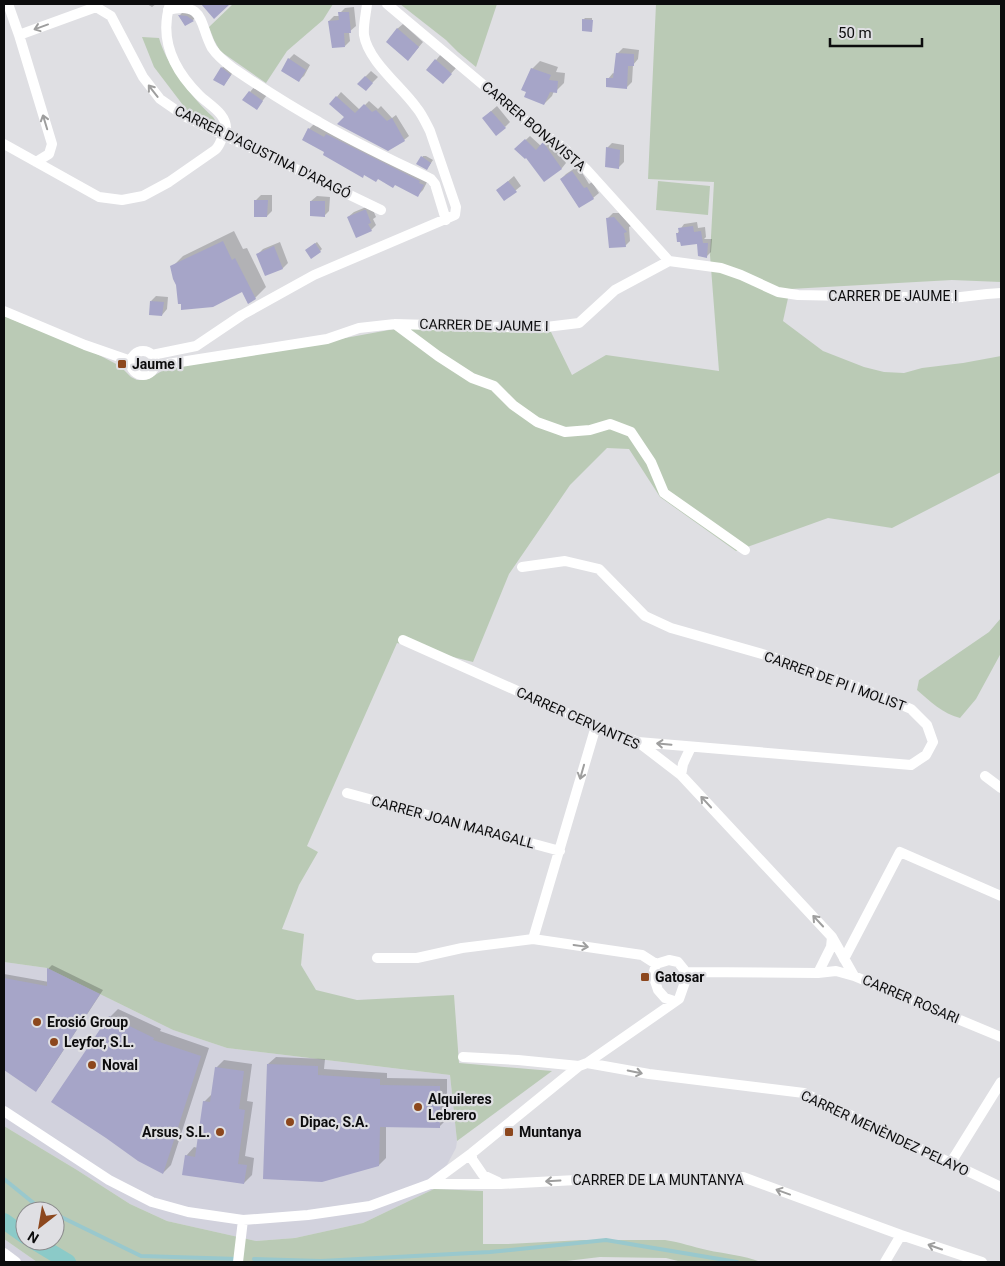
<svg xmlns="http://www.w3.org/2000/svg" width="1005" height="1266" font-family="Roboto,sans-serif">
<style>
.built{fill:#d2d2dd}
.green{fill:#bacab5;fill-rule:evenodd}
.shadow{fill:#0003}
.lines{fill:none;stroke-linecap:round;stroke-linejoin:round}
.stream{stroke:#99c8cd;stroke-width:4}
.building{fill:#a6a5c8}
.minor{stroke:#fff;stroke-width:10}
.primary{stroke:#8bcac8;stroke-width:16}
.oneway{stroke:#9e9e9e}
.poi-dot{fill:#8c471d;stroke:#dfdfe3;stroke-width:2}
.labels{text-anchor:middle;stroke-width:4.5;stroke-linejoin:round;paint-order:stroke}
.street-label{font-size:14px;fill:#0c0c0d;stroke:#dfdfe3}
.poi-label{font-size:14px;font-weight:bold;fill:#0c0c0d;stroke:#dfdfe3;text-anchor:start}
</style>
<rect width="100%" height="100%" fill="#dfdfe3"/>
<path class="built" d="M4 962 47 968 173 1030 227 1048 450 1075 457 1141 456 1148 434 1189 363 1223 295 1238 256 1241 167 1221 130 1204 77 1170 4 1126Z
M4 1239 37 1262H4Z"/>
<path class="green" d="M233 4H333L323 20 287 51 266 83 220 51 214 40 209 27Z
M400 4H497L476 67 458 52 446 40Z
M656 4H1001V282L952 280 790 289 783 321 823 351 864 367 884 372 904 373 922 368 963 363 1001 356V472L892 528 828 518 736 551 660 497 629 449 607 448 570 485 509 574 473 662 397 643 307 846 318 852 299 885 282 929 304 934 301 965 316 990 357 1000 454 995 459 1063 552 1071 457 1141 450 1075 227 1048 173 1030 47 968 4 962V316L97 354 120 366 131 377 137 380H143L150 378 167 368 231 359 389 330 418 327 551 332 572 375 606 355 719 371 710 255 714 182 648 179Z
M142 37 159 38C166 64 192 98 213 117L215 120 214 125 189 113 154 67Z
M658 181 710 186 708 215 656 210Z
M1001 618V653L976 699 960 718C943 714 930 701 917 690L919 680 989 632Z
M4 1126 77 1170 130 1204 167 1221 256 1241 295 1238 363 1223 434 1189 483 1191V1244H508L583 1240H665C680 1242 693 1247 707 1250 725 1254 743 1255 761 1262H682L666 1258 600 1257 558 1262H37L4 1239ZM25 1211H55V1241H25Z"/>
<path class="shadow" d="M147 4H156L152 7Z
M354 7 356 26 349 32 350 41 345 46 329 21 334 16H340V13L345 8Z
M184 11 198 15 193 20 185 25 179 16Z
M585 18H592V31L583 30V20Z
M403 24 423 42 413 54 397 29Z
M623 48 639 50 638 59 633 65 632 82 627 87 608 79 613 73 615 74 617 54Z
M294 54 310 65 304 76 298 81 283 71 289 59Z
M441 54 456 68 448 77 428 70Z
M540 61 558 67 556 72 565 73 564 83 556 91H554L552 96 544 104 532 69Z
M225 64 234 71 224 85 222 68Z
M371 71 378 77 371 84 365 77Z
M255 86 267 95 256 109 250 92Z
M341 92 360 110 369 101 378 109 381 106 392 118 396 115 409 136 404 140 346 117 331 104Z
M497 106 510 122 505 127 489 113Z
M314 124 428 180 423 190 418 195 326 152 309 129Z
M530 136 541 146 548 139 566 163 562 168 544 180 527 156 516 149Z
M612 143 624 145V162L619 167 607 148Z
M423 156H426L433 160 429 166 421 159Z
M578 166 589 184 592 182 599 193 593 198 579 207 561 179 566 174Z
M514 176 521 186 505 199 498 190Z
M261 195H272V211L267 216 256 200Z
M317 196 330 197 329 211 324 216 311 201Z
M371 205 376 217 373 219 376 225 371 230 348 217 354 212Z
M613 213H619L631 226 629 227 630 241 625 246 608 218Z
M697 222 698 228 705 227 706 237 704 239H712L711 252 707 256 698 242 677 234 684 224Z
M234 231 243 249 247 248 266 287 255 298 243 291 177 285 172 267 183 256Z
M280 242 288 263 283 268 266 274 258 254 263 249Z
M317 242 322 249 320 251 309 248Z
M156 296 168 297 167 309 162 315 151 301Z
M52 965 103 990 40 1086 36 1090 4 1068V974L49 982 48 969Z
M118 1009 161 1029 160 1031 209 1048 171 1165 163 1173 110 1017Z
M276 1057 325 1059 324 1069 387 1073V1078L447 1079V1119L440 1126H386V1158L379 1165 268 1064Z
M224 1060 252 1064 247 1101 253 1102 245 1156 254 1158 252 1175 244 1183 186 1156 194 1147 198 1148 204 1102 212 1094 216 1068Z"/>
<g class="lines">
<path class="stream" d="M4 1179 36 1205 48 1211
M55 1214 141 1256 238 1259
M254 1259 321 1261 490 1252 606 1240 737 1262"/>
</g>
<path class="building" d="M201 4H230L214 19Z
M338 12H349L351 33H344L345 47 332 48 328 21 339 20Z
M178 15 187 16 194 21 185 26Z
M582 19 593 20 592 32 582 31Z
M397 28 419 47 408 61 386 42Z
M616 53 634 54V66H628L627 89 606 87V78H613Z
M288 58 306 70 299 82 281 71Z
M435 59 452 74 443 84 426 70Z
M221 67 231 75 224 86 213 80Z
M531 68 551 75 549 80 558 81 557 93 550 92 544 105 524 97 526 92 521 90Z
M365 76 373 83 366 91 357 84Z
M249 91 263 101 257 110 242 100Z
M336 96 355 113 364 104 372 112 376 110 387 121 392 118 405 141 388 151 337 124 344 117 329 104Z
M491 111 506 128 496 136 482 118Z
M308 128 324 137 326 134 420 181 419 183 424 185 418 197 395 185 393 188 378 179 376 182 364 175 363 178 323 155 324 152 302 140Z
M525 139 536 150 543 142 562 169 544 182 526 158 525 159 514 149Z
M606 147 620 150 619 169 605 167Z
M421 156 431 163 427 170 416 164Z
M572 171 584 188 587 187 594 199 579 208 560 179Z
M508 181 517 192 504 201 496 190Z
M254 200H268L267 217H254Z
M310 201H325V217L310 216Z
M364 210H366L371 223 368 224 372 231 356 238 347 217Z
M614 217 627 232 624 233 626 247 609 248 606 218Z
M693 226 694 232 701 231 703 243H700H708L707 258 698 256 697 244 681 246 680 242H677L676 233H679L678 228Z
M223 241 232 260 235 258 256 299 248 304 242 292 213 307 181 310V304H178L176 285 173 279 170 266Z
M315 243 321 252 311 259 305 250Z
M274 246 283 269 265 276 256 254Z
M150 301 164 302 162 316 149 315Z
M47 968 100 994 36 1092 4 1070V978L47 986Z
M109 1016 154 1038 153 1040 201 1056 163 1174 138 1161 106 1138 51 1102Z
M267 1064 318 1066V1075L380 1079V1085L440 1086V1128L380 1127 379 1166 322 1182 263 1179Z
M215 1067 244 1071 239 1109 245 1110 238 1164 247 1165 244 1184 182 1175 185 1155 195 1157 203 1101 210 1102Z"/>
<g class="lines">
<path class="minor" d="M8 4 19 35 52 144 49 154 36 162
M387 4 525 120 564 148 586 169 669 261
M168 10C206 1 199 25 212 48 218 57 226 63 234 69 262 88 290 106 319 122 355 143 394 161 431 179L435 184 446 220
M19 35 96 7 111 16 143 77 160 99 186 117 223 135 273 158 381 210
M4 144 99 197 122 200 143 196 169 182 215 150C221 145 221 137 226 131 228 114 209 105 199 95 174 70 159 39 170 4
M4 311 85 345 131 361
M395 324 438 356 472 378 494 386 513 405 537 422 565 432 590 430 610 424 631 432 651 462 664 493 745 550
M131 363a12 12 0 1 1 24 0a12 12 0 1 1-24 0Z
M152 355 196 346 242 315 314 275 455 215 456 207 430 131C426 123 422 114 416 107 401 86 368 61 364 35 363 25 366 14 367 4
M155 366 327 339 359 328 395 324 538 328 579 323 615 290 669 261 721 268 741 275 778 292 798 295 952 298 987 294 1001 293
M522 567 565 561 599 569 645 616 671 628 776 658 871 692 911 709 927 725 933 742 926 755 911 765 638 742
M403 640 596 726 638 742 681 775 832 937 854 976
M681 775 683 764 691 747
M985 776 1001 788
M347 793 560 851
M533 939 596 726
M844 959 900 852 1001 896
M656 964 653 975 658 990 665 998 674 1001
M686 972 818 973 836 971 854 976 1001 1037
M818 973 831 947 832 937
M463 1057 518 1060 579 1066
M587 1063 649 1074 804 1093 1001 1187
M4 1111 109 1180 152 1202 188 1212 243 1220 308 1215 370 1206 430 1184 472 1153 579 1066 587 1063 679 999 685 982 686 972 678 962 669 960 656 964 642 955 533 939 462 948 417 958H377
M472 1153V1159L483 1175 498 1182
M950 1164 1001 1082
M430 1184H501L576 1180 743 1177 901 1235 982 1262
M4 1253 16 1262
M238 1262 243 1220
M885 1262 901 1235"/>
<path class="primary" d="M4 1221 25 1236
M33 1241 68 1262"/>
</g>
<defs><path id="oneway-shaft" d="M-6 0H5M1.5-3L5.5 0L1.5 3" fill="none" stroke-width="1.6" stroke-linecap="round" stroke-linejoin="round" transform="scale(1.25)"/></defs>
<g class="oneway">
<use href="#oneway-shaft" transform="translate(41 27) rotate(160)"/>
<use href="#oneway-shaft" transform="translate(153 91) rotate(-128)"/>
<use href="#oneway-shaft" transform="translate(45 122) rotate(-107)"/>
<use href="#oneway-shaft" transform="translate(664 744) rotate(-175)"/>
<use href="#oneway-shaft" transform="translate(582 772) rotate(106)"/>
<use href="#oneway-shaft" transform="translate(706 802) rotate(-133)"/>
<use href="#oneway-shaft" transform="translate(818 921) rotate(-133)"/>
<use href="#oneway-shaft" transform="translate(581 946) rotate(8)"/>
<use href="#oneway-shaft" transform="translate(635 1072) rotate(12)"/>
<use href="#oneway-shaft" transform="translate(553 1181) rotate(177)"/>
<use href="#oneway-shaft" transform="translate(783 1192) rotate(-160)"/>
<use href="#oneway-shaft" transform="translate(935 1247) rotate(-161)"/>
</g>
<g class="poi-dot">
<rect x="117" y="359" width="10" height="10" rx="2.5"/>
<rect x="640" y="972" width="10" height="10" rx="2.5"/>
<circle cx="37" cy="1022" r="5"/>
<circle cx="54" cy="1042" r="5"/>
<circle cx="92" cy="1065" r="5"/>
<circle cx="418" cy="1107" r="5"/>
<circle cx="290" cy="1122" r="5"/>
<circle cx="220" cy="1132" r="5"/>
<rect x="504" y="1127" width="10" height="10" rx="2.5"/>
</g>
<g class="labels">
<g class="street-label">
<text transform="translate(534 126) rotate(40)" y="5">CARRER BONAVISTA</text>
<text transform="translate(263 152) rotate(26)" y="5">CARRER D'AGUSTINA D'ARAGÓ</text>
<text x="893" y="301">CARRER DE JAUME I</text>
<text transform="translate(484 325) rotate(1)" y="5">CARRER DE JAUME I</text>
<text transform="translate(835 681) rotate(20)" y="5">CARRER DE PI I MOLIST</text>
<text transform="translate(578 718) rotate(24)" y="5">CARRER CERVANTES</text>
<text transform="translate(453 822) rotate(15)" y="5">CARRER JOAN MARAGALL</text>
<text transform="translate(911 999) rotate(23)" y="5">CARRER ROSARI</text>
<text transform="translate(885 1133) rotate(25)" y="5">CARRER MENÈNDEZ PELAYO</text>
<text x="658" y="1185">CARRER DE LA MUNTANYA</text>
</g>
<g class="poi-label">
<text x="132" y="369">Jaume I</text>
<text x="655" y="982">Gatosar</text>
<text x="47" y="1027">Erosió Group</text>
<text x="64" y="1047">Leyfor, S.L.</text>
<text x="102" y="1070">Noval</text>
<text x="428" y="1104">Alquileres<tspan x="428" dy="16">Lebrero</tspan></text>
<text x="300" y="1127">Dipac, S.A.</text>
<text x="210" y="1137" text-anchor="end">Arsus, S.L.</text>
<text x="519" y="1137">Muntanya</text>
</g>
</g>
<rect width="1005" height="1266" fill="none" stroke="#0c0c0d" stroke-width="10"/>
<g transform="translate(40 1226) rotate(211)"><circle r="24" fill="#dfdfe3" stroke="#8b8b8d"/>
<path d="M0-4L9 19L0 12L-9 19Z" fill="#8c471d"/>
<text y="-8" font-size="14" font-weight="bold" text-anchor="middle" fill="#0c0c0d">N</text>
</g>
<path d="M830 38v8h92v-8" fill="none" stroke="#0c0c0d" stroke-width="2.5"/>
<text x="838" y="38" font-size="15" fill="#0c0c0d" stroke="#dfdfe3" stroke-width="4" paint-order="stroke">50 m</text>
</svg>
